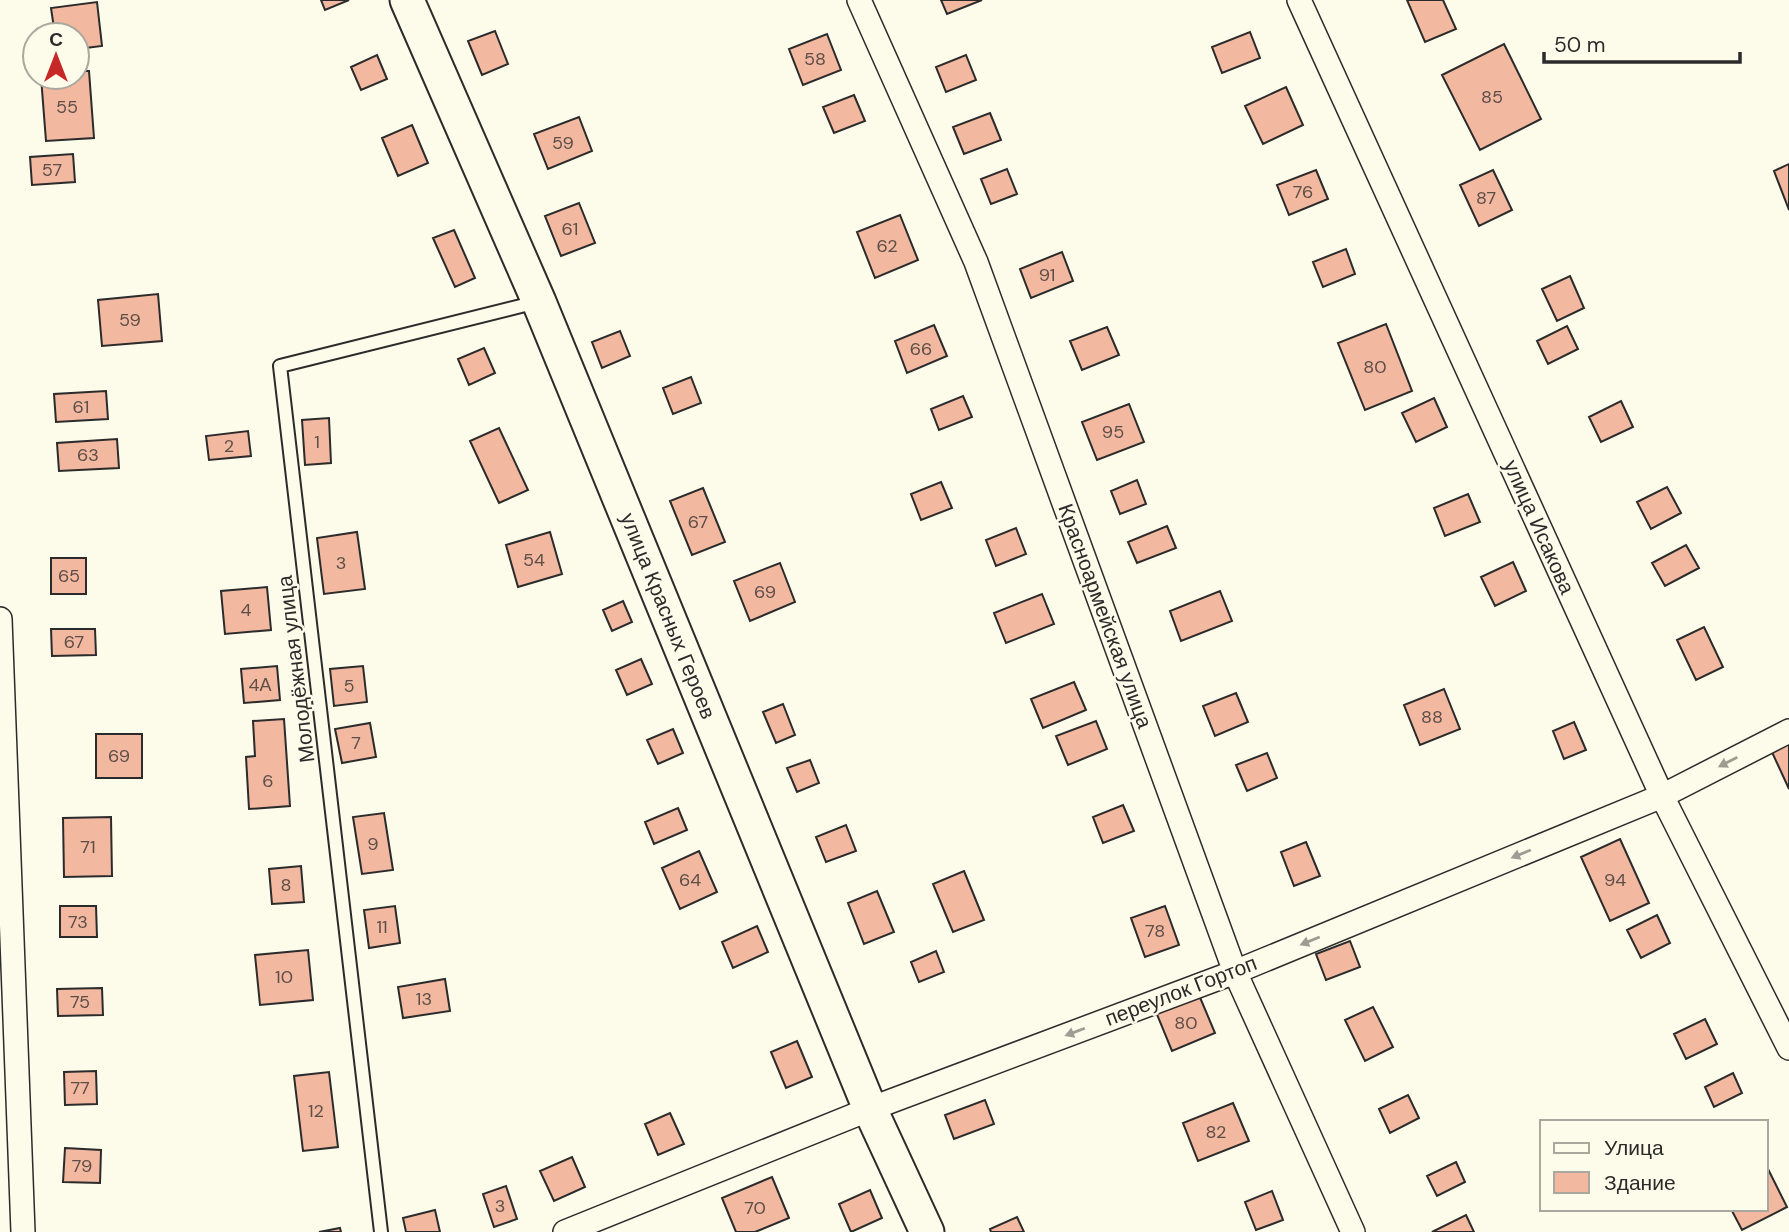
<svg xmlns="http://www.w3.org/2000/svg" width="1789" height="1232" font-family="'DM Sans',sans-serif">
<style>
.building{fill:#f2b8a0;stroke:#2b2b2b;stroke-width:2}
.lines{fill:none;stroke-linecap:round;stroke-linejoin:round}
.service-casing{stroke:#2b2b2b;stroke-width:16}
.minor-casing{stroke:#2b2b2b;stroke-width:26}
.secondary-casing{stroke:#2b2b2b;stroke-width:37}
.service{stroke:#fdfbea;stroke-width:12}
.minor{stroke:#fdfbea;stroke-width:23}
.secondary{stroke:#fdfbea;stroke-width:33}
.oneway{fill:#9e9d94}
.labels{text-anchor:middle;stroke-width:5;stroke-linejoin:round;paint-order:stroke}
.number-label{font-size:18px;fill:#5d4e48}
.street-label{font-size:21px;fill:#2b2b2b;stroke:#fdfbea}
</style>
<rect width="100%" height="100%" fill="#fdfbea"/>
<path class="building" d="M321 0H349L325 10Z
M941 0H982L947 14Z
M1407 0H1443L1456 29 1425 42Z
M97 2 102 46 77 49V35H55L51 8Z
M495 31 508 64 482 75 468 41Z
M1250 32 1260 58 1222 73 1212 47Z
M827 34 841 70 803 85 789 49Z
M1504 44 1541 119 1480 150 1442 75Z
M377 55 387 79 361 90 351 67Z
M966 55 976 80 946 92 936 67Z
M77 71H89L94 138 46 141 41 77H77Z
M1286 87 1303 125 1263 144 1245 106Z
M854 95 865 121 834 133 823 107Z
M990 113 1001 140 964 154 953 127Z
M579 117 592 151 548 169 534 134Z
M412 125 428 163 398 176 382 138Z
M73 154 75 182 32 185 30 157Z
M1789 164V210L1774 171Z
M1007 169 1017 194 991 204 981 179Z
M1316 170 1328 199 1289 215 1277 185Z
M1493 170 1512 210 1479 226 1460 185Z
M579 203 595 243 561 256 545 216Z
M900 215 918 260 875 278 857 232Z
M454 230 475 278 455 287 433 238Z
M1346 249 1355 274 1323 287 1313 262Z
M1062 252 1073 281 1031 298 1020 269Z
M1570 276 1584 308 1557 321 1542 289Z
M158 294 162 341 102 346 98 300Z
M1386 324 1412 391 1365 410 1338 343Z
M934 325 947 356 907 373 895 341Z
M1567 326 1578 349 1548 364 1537 341Z
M1107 327 1119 355 1082 370 1070 341Z
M620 331 630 356 602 368 592 342Z
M484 348 495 373 469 385 458 359Z
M691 377 701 403 673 414 663 388Z
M106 391 108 419 56 422 54 394Z
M963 396 972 417 939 430 931 409Z
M1434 398 1447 427 1416 442 1402 413Z
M1621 401 1633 427 1601 442 1589 417Z
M1129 404 1144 442 1097 460 1082 422Z
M329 418 331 463 305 465 302 420Z
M499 428 528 490 499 503 470 441Z
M248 431 251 456 209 460 206 436Z
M117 439 119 468 59 471 57 443Z
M1137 480 1146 504 1120 514 1111 491Z
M941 482 952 508 921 520 911 494Z
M1667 487 1681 513 1651 529 1637 502Z
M703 488 725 542 692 555 670 501Z
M1468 494 1480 522 1445 536 1434 508Z
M1167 526 1176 548 1137 563 1128 542Z
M1016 528 1026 554 996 566 986 540Z
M357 532 365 589 324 594 317 538Z
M550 532 562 574 518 587 506 545Z
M1686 545 1699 568 1665 586 1652 563Z
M51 558H86V594H51Z
M1513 562 1526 591 1495 606 1481 577Z
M780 563 795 602 750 621 734 581Z
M267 587 271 630 225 634 221 591Z
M1220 591 1232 621 1181 641 1170 611Z
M1042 594 1054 624 1006 643 994 613Z
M623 601 632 622 612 631 603 610Z
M1704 627 1723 667 1696 680 1677 640Z
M51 629H95L96 655 52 656Z
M641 659 652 684 627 695 616 670Z
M277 666 280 700 244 703 241 669Z
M363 666 367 702 334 706 330 669Z
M1074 682 1086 710 1043 728 1031 699Z
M1444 689 1460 729 1420 745 1404 705Z
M1236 693 1248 722 1215 736 1203 706Z
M783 704 795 735 776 743 763 712Z
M284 719 290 806 249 809 246 757 255 756 253 721Z
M1096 721 1107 749 1068 765 1056 736Z
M1574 722 1586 750 1564 759 1553 731Z
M370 723 376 757 342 763 335 729Z
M673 729 683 753 658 764 647 740Z
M96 734H142V778H96Z
M1789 742V789L1771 750Z
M1267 753 1277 778 1247 791 1236 765Z
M810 760 819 783 797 792 787 768Z
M1123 805 1134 831 1103 843 1093 817Z
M678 808 687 830 654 844 645 822Z
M384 813 393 870 362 874 353 817Z
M111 817 112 876 64 877 63 818Z
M846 825 856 851 826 862 816 837Z
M1620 839 1649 903 1610 921 1581 857Z
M1306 842 1320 876 1294 886 1281 852Z
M699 851 717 892 680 909 662 868Z
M301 866 304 902 272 904 269 869Z
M964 871 984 920 953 932 933 884Z
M877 891 894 932 864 944 848 903Z
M60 906H96L97 937H60Z
M395 906 400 943 369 948 364 910Z
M1165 906 1179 945 1145 957 1131 918Z
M1657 915 1670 943 1641 958 1627 930Z
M757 926 768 952 733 968 722 942Z
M1350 941 1360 967 1326 980 1316 954Z
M308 950 313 1000 260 1005 255 955Z
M936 951 944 972 919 982 911 962Z
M445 979 450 1011 403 1018 398 987Z
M102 988 103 1015 58 1016 57 989Z
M1199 995 1215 1033 1172 1051 1156 1012Z
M1373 1007 1393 1047 1365 1061 1345 1020Z
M1705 1019 1717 1044 1686 1059 1674 1034Z
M797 1041 812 1077 786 1088 771 1052Z
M96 1071 97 1104 65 1105 64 1072Z
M329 1072 338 1147 303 1151 294 1076Z
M1733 1073 1742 1093 1714 1107 1705 1087Z
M1408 1095 1419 1118 1390 1133 1379 1109Z
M985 1100 994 1124 954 1139 945 1115Z
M1233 1103 1249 1141 1198 1161 1183 1123Z
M670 1113 684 1144 658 1155 645 1124Z
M65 1148 101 1150 100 1183 63 1182Z
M572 1157 585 1187 554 1201 540 1171Z
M1456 1162 1465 1182 1437 1196 1427 1176Z
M1766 1165 1787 1207 1742 1230 1731 1209H1766Z
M772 1177 789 1218 755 1232H736L722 1198Z
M506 1186 517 1219 494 1227 483 1194Z
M870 1190 882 1218 851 1232 839 1204Z
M1272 1191 1283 1220 1256 1230 1245 1202Z
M435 1210 440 1232H406L403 1218Z
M1466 1215 1474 1232H1432Z
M1017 1217 1024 1232H991L990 1229Z
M340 1228 341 1232H319Z"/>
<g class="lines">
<g class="service-casing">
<path id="service" d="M381 1232 280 366 537 302"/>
</g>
<g class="minor-casing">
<path id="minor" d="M859 0 976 262 1235 972 1353 1232
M1299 0 1662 796 1789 1048
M0 619 23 1232
M565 1232 870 1109 1235 972 1662 796 1789 731"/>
</g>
<g class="secondary-casing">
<path id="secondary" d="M407 0 539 302 870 1109 927 1232"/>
</g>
<use href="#service" class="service"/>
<use href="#minor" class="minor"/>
<use href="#secondary" class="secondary"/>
</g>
<defs><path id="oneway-solid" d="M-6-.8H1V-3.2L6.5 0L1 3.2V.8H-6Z" transform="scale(1.75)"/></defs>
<g class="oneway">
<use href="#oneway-solid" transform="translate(1728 762) rotate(153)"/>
<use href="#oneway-solid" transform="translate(1521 854) rotate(158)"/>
<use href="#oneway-solid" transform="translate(1310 941) rotate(158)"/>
<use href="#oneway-solid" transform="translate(1075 1032) rotate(159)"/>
</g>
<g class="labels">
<g class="number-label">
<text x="815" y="65">58</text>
<text x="1492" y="103">85</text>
<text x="67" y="113">55</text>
<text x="563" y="149">59</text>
<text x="52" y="176">57</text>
<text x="1303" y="198">76</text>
<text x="1486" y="204">87</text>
<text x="570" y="235">61</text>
<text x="887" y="252">62</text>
<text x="1047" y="281">91</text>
<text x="130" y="326">59</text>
<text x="921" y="355">66</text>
<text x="1375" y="373">80</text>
<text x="81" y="413">61</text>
<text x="1113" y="438">95</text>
<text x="317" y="448">1</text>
<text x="229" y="452">2</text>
<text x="88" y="461">63</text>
<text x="698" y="528">67</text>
<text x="534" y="566">54</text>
<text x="341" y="569">3</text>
<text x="69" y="582">65</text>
<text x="765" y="598">69</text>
<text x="246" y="616">4</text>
<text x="74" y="648">67</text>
<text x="260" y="691">4А</text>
<text x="349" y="692">5</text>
<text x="1432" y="723">88</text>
<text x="356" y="749">7</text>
<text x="119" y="762">69</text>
<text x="268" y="787">6</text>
<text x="373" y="850">9</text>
<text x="88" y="853">71</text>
<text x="690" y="886">64</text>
<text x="1615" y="886">94</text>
<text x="286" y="891">8</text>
<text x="78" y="928">73</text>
<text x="382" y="933">11</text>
<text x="1155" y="937">78</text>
<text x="284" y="983">10</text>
<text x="424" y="1005">13</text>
<text x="80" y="1008">75</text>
<text x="1186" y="1029">80</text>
<text x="80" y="1094">77</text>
<text x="316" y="1117">12</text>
<text x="1216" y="1138">82</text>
<text x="82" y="1172">79</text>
<text x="500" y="1212">3</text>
<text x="755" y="1214">70</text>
</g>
<g class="street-label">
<text transform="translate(1539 527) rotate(66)" y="7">улица Исакова</text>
<text transform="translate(668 616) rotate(68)" y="7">улица Красных Героев</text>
<text transform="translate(1105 616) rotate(70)" y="7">Красноармейская улица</text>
<text transform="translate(296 669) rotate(-97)" y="7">Молодёжная улица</text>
<text transform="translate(1181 991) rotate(-21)" y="7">переулок Гортоп</text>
</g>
</g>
<rect x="1540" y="1120" width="228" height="91" fill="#fdfbea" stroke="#a9a89e" stroke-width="2"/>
<rect x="1554" y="1143" width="35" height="10" fill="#fdfbea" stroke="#a9a89e" stroke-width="2"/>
<text x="1604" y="1155" font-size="21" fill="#2b2b2b">Улица</text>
<rect x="1554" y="1172" width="35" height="21" fill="#f2b8a0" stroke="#a9a89e" stroke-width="2"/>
<text x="1604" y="1190" font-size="21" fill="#2b2b2b">Здание</text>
<g transform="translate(56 56)"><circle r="33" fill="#fdfbea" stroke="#a9a89e" stroke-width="2"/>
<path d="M0-5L12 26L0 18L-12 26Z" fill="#c62828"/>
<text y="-10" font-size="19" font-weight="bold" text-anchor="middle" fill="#2b2b2b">С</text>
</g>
<path d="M1544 52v10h196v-10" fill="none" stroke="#2b2b2b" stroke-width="3.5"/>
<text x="1554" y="52" font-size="21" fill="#2b2b2b" stroke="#fdfbea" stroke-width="5" paint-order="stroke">50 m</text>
</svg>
